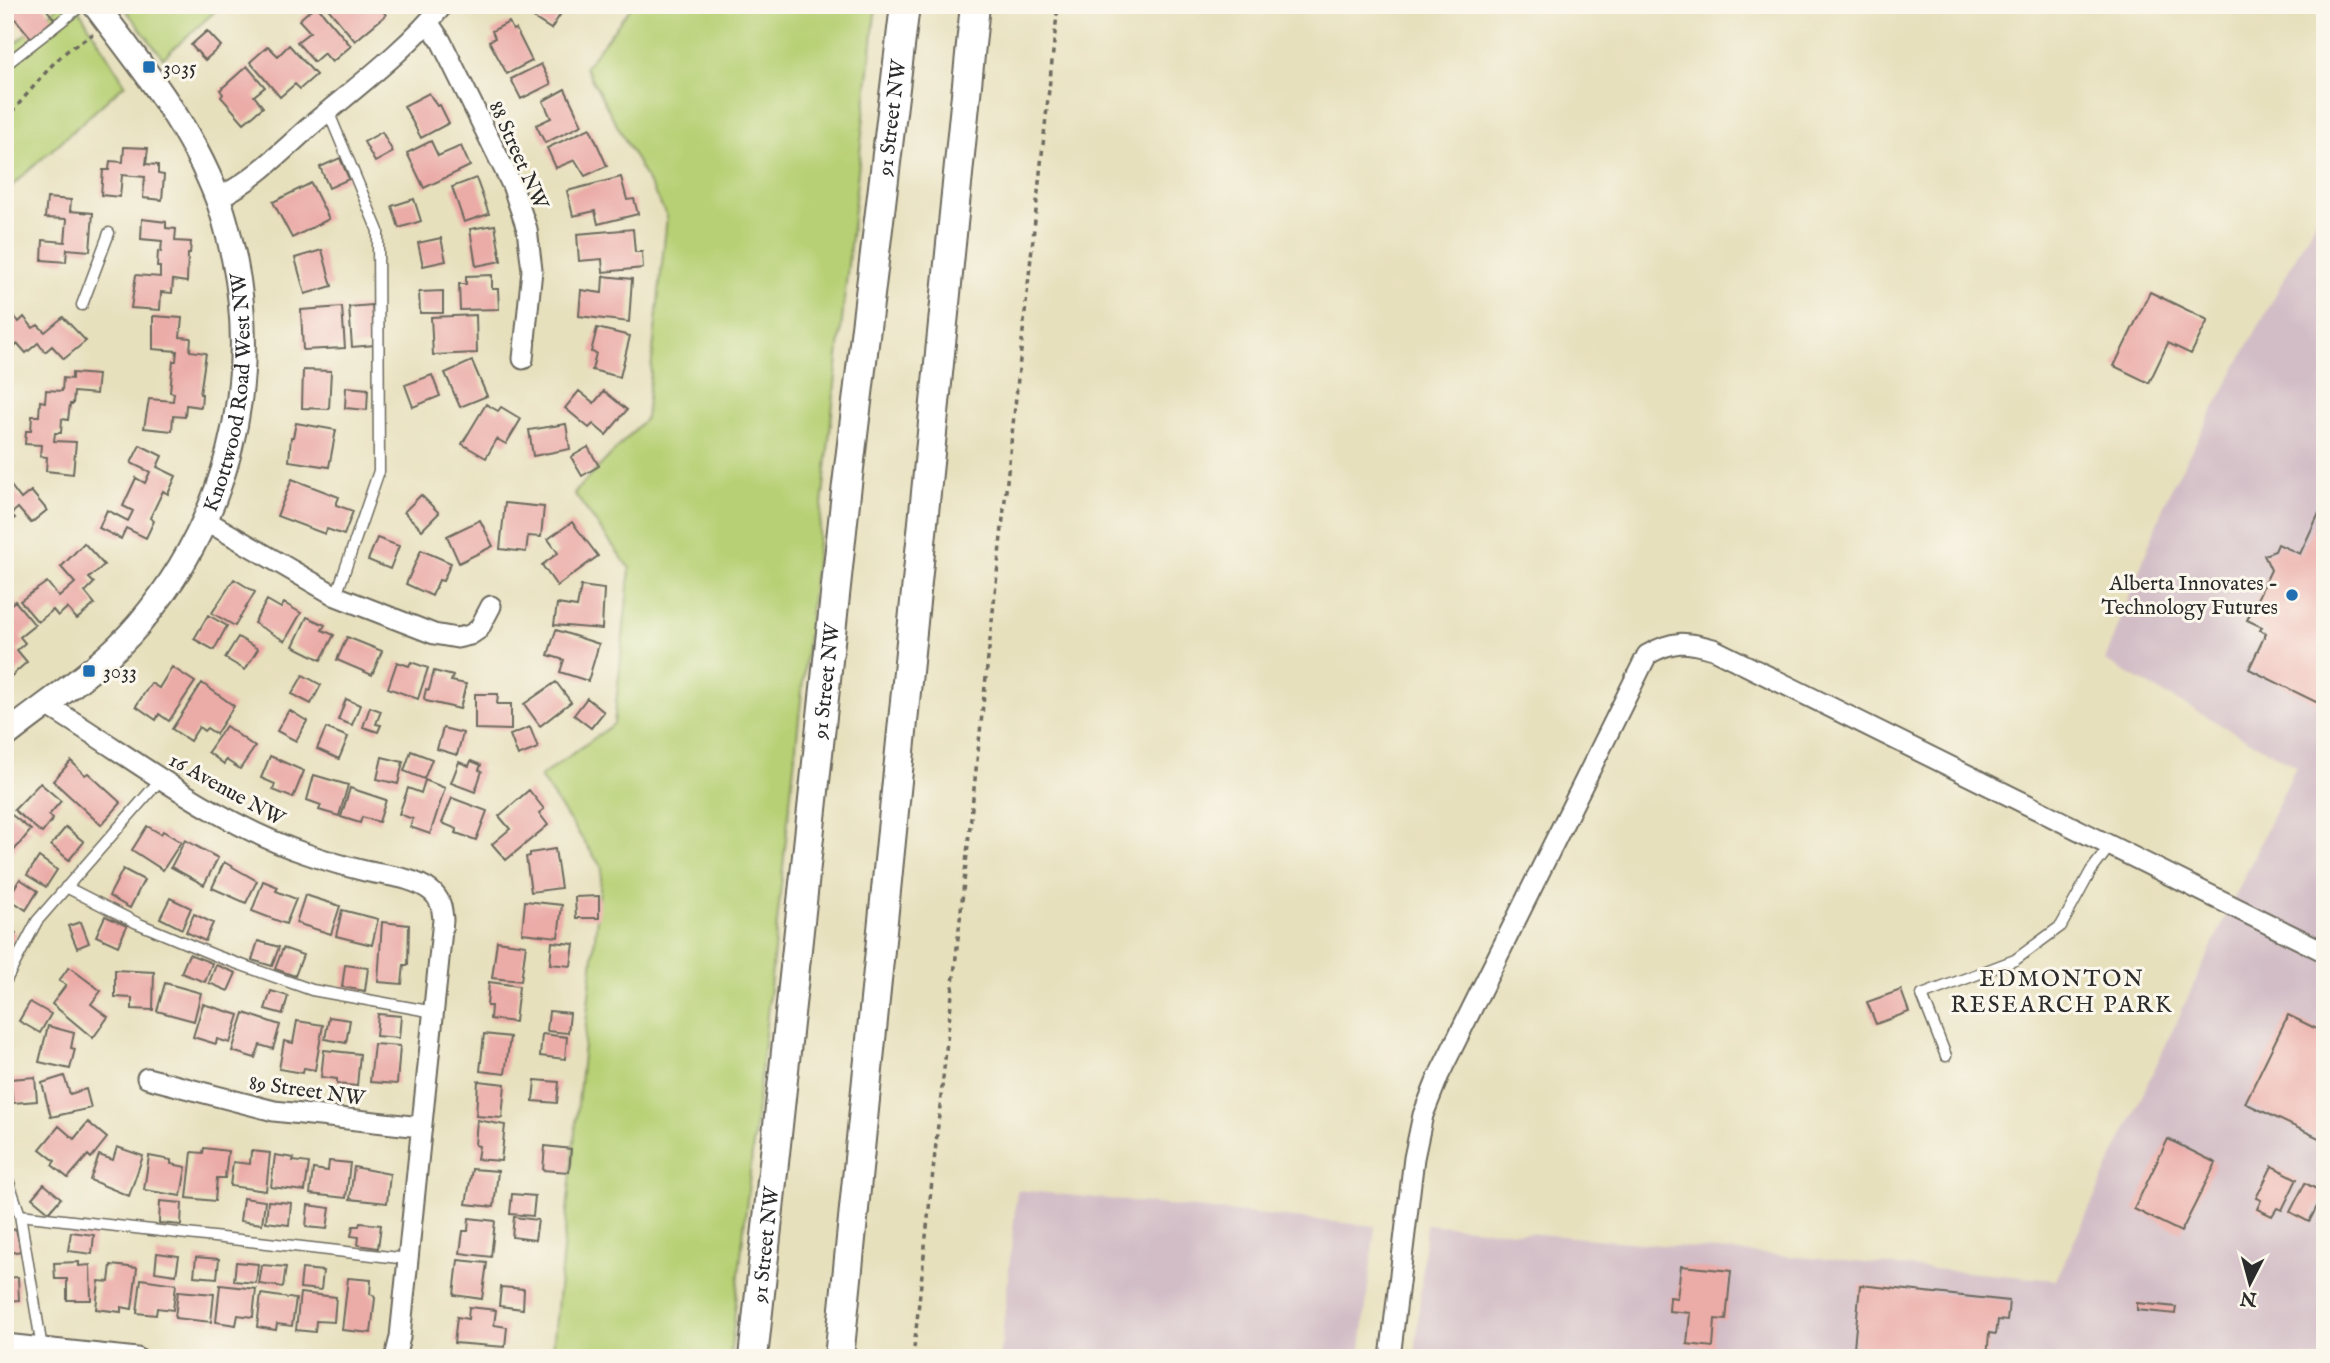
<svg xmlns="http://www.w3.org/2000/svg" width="2330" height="1363" font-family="'IM FELL English',serif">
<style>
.industrial{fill:#d2bdc6}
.green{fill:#b7d075;stroke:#717e50;stroke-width:2}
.building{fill:#ebaba7}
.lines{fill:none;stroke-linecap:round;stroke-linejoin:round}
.service-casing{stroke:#6d6a5e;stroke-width:13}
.minor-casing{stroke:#6d6a5e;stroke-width:23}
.tertiary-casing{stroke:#6d6a5e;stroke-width:28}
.secondary-casing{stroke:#6d6a5e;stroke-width:32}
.path{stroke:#6d6a5e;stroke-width:3.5;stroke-dasharray:5 5;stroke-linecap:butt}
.service{stroke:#fff;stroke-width:10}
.minor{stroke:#fff;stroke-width:19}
.tertiary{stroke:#fff;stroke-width:24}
.secondary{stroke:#fff;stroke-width:28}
.poi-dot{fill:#1f6fb2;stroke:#fbf7ec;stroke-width:2.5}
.labels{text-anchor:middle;stroke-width:6;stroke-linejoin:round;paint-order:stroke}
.poi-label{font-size:21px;fill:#2b2b2b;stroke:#fbf7ec;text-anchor:start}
.street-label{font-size:21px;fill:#2b2b2b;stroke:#fbf7ec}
.neighbourhood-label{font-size:23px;letter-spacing:2px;fill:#2b2b2b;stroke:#fbf7ec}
</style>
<rect width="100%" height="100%" fill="#fbf7ec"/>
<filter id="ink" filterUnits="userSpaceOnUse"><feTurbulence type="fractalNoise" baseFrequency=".0143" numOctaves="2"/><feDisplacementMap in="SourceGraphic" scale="14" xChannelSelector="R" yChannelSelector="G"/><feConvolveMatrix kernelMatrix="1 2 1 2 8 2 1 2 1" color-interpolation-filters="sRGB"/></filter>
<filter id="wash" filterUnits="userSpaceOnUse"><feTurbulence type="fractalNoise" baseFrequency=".00686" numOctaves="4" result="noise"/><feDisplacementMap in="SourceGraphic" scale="28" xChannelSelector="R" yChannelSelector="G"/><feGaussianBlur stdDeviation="1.57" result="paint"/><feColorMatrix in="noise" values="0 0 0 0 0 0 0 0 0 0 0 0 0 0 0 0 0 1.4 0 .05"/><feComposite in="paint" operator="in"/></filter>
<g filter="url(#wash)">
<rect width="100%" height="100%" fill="#e7e0bd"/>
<path class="industrial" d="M2325 203V1358H1415L1426 1224 2056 1280 2296 766 2105 661 2169 492Z
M1017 1190 1375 1226 1360 1358H1000Z"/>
<path class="green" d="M60 5H76L125 84 5 192V52Z
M122 5H222L163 58Z
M633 5H876L730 1358H552L602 868 540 777 614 724 630 569 574 493 646 418 667 216 585 67Z"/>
<g id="blocks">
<path class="building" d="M9 5H43L54 19 32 39 6 8Z
M316 5 351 46 332 62 324 53 314 62 297 42 310 32 299 20Z
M325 5H378L386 15 355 41Z
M513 5H562L565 7 551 29Z
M509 22 513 30 516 29 532 61 507 74 489 41 495 38 492 31Z
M207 31 221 46 205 60 191 45Z
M289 45 316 75 300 89 295 84 280 97 250 62 268 46 278 56Z
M541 64 551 84 521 99 511 79Z
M247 66 265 87 254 96 263 107 244 123 221 97 223 94 220 90Z
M565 89 582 125 545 143 536 125 551 118 543 101Z
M429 93 437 106 440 105 449 123 421 138 404 106Z
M590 128 607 166 585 176 575 160 556 168 547 148Z
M382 132 393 152 375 162 364 142Z
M431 141 438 156 461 146 470 166 424 188 407 153Z
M124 147 148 148 146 164 158 165V174L164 175 162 200 143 198 145 177 122 175 120 197 101 195 103 170H109L110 161 123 162Z
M340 158 349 179 329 188 320 167Z
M621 177 627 200 634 199 638 214 598 224 595 211 573 216 567 191Z
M476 178 489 214 464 222 452 187Z
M311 183 329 219 292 238 273 202Z
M47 198 71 200 70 211 93 213 90 251 67 249 66 262 42 260 43 240 65 242 67 219 45 218Z
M414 199 421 221 399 228 392 206Z
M142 219 166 222V228L176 229 175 241 191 242 190 254H188L187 282 173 280 172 293 161 292 160 310 131 308 136 275 160 277V267H157L158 251 161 252 162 241 141 239Z
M495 225 501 261 476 266 470 229Z
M633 229 635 252H642L643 268 603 272 602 259 579 261 577 234Z
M441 238 446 261 423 266 418 243Z
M322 250 332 286 305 294 295 258Z
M492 275V289H498L499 309 460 310 459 284H466V276Z
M603 276 632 279 629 322 579 316 581 290 602 293Z
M443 291V313H420L419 292Z
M2150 292 2208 320 2191 354 2168 343 2149 383 2114 366Z
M372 305 375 345 352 347 349 307Z
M5 306 19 322 24 317 33 328 38 325 45 332 63 317 86 341 64 359 52 346 45 352 38 343 26 353 18 344 12 349 5 341Z
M342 307 345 348 303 350 301 310Z
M476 315 477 353 433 355 431 317Z
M153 316 182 318 180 337 191 338 190 351 206 353 200 394H202L201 407 186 405 185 417 173 416 172 431 144 428 149 399 173 401 174 393 170 392 173 361H176L177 351 153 349Z
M597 328 630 336 620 377 592 370 596 353 591 352Z
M472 361 487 396 460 407 445 373Z
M303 370 331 371 329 409 302 408Z
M72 373 98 375 96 394 74 392 73 404H70L68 420 62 419 61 433H55L54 441 76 442 73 474 46 471 47 457 40 456 41 445 25 444 26 431H31L32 416H39L40 401 45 402 46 390 62 391 63 378 72 379Z
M432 375 440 396 413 407 405 385Z
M346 387 368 389 367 410 345 408Z
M579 391 594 403 604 391 627 410 606 435 593 424 589 428 565 408Z
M486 404 498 411 501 407 521 419 506 444 497 439 486 458 462 444Z
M296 423 336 430 329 467 289 461 291 437H293Z
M566 424 570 449 533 456 529 430Z
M140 445 162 456 157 467 176 476 168 494 163 491 150 518 154 521 146 538 126 528 121 539 99 528 107 510 128 521 133 511 123 506 136 478 145 483 150 472 131 463Z
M588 447 599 466 582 476 571 457Z
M292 479 339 497 336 505 353 511 344 535 327 529 325 534 277 516Z
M8 482 21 499 31 491 47 510 31 523 18 508 11 514 15 518 5 526V484Z
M421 495 439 513 422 530 404 512Z
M505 503 544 507 541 537 528 536 526 552 500 549Z
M2320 511 2325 513V694L2320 704 2249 669 2266 633 2260 630 2262 627 2247 620 2271 570 2264 555 2275 551 2278 544 2300 554Z
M480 520 493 546 459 563 447 536Z
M572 522 598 556 557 586 542 565 558 553 548 539Z
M377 538 399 546 390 569 368 560Z
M84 543 104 565 89 578 94 583 85 592 95 604 77 619 67 608 58 616 53 610 38 622 20 601 47 582 59 597 75 583 61 567Z
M421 550 451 563 443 581 439 580 432 596 406 584Z
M234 579 255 592 235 626 212 613Z
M581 586 604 589 602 629 554 625 557 604 577 607Z
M267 600 281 608 284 603 301 613 285 641 254 623Z
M15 601 35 625 20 637 25 643 17 650 27 662 8 679 5 676V609Z
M208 615 227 626 214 650 194 639Z
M307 617 325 625 322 630 334 635 321 660 293 646Z
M556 630 599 644 588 681 560 672 564 660 548 655Z
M238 637 258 649 245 670 225 658Z
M347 637 382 651 372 675 337 660Z
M397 662 409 666 411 662 428 668 418 699 388 688Z
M172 667 195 682 169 721 159 714 156 720 136 706 151 683 159 688Z
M434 671 453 676 451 681 466 684 460 709 426 701 424 698 426 689 429 690Z
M303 675 321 685 311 704 292 694Z
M556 682 571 702 540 726 524 704Z
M202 683 234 706 216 734 207 728 204 731 199 727 190 741 172 729Z
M475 694H498L497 704H511V730L475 729Z
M587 698 604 712 591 728 574 715Z
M346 699 360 705 352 725 338 720Z
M370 707 381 711 376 724 381 725 378 732 363 727Z
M289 710 307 721 296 741 277 731Z
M226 726 255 747 240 769 226 760 224 764 208 752Z
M530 727 538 748 518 756 510 735Z
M326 728 348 737 339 759 317 749Z
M443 728 463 733 457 755 437 749Z
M411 751 432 759 424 779 404 771Z
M270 756 304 771 293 798 273 790 275 784 261 778Z
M382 757 403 762 398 784 377 779Z
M71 761 85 775 88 773 121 803 101 825 53 781Z
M471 761 481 765 479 770 482 771 475 792 451 783 459 762 469 766Z
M314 775 348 785 339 816 319 810 321 805 307 800Z
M425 780 445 788 430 834 410 827 413 819 399 814 408 788 421 793Z
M40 783 61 801 49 815 53 819 42 833 14 810Z
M350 788 386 800 379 822 362 817 360 823 341 817Z
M529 790 544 809 539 813 548 825 506 860 492 844 510 829 499 816Z
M452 798 487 811 476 840 456 833 457 829 442 823Z
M8 812 31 830 7 859 5 858V815Z
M147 826 161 834 163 831 181 842 163 870 132 850Z
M66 827 84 842 69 860 51 845Z
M185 840 218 858 204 885 171 867Z
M555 849 561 888 531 892 526 857 530 856V853Z
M39 857 57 870 46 887 27 875Z
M224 862 257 881 246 903 212 888Z
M123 869 144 880 130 908 109 896Z
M20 879 38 891 26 910 8 898Z
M263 881 278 887 276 891 296 899 286 924 252 911Z
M305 895 340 906 331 934 296 923Z
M599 896V918H576L575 897Z
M170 898 191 908 182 929 160 918Z
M525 901 562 905 558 937 522 933Z
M342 910 378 919 372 945 336 936Z
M194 914 213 923 205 941 186 932Z
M105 916 127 926 118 946 96 936Z
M81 922 89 943 77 948 68 926Z
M382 922 409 925 408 965H404L402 984 378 982Z
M5 928 16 933 5 957Z
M258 941 279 947 272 966 252 960Z
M497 941 526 945 521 981 492 978Z
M552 942 574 944 571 966 550 964Z
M283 948 303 955 295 976 275 969Z
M189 954 212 963 205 982 181 973Z
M216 965 236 973 228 991 209 983Z
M345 965 368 968 365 991 342 987Z
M69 967 101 991 91 1004 108 1017 93 1038 52 1004 66 985 59 981Z
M115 970 154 972 153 1010 132 1009V998L115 997Z
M489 982 519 986 515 1022 490 1019 491 1006H487Z
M165 983 201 993 194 1021 157 1011Z
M1901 990 1909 1012 1876 1024 1867 1002Z
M271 991 288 996 283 1014 265 1009Z
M30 1002 51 1014 40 1033 19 1021Z
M203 1004 239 1015 230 1043 217 1039 216 1044 193 1037Z
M549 1011 570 1013 568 1033 547 1031Z
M244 1013 280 1025 273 1049 260 1045 255 1058 232 1051Z
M378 1014 401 1016 399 1038 376 1036Z
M2288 1015 2325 1033V1141L2245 1103Z
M329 1017 350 1020 346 1043 325 1039Z
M297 1021 323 1025 315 1070 304 1068 303 1073 279 1069 284 1041 293 1043Z
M48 1026 74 1033 71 1048 75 1049 70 1069 39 1062Z
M484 1034 510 1037 505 1074 480 1071Z
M542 1034 567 1037 565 1059 540 1056Z
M374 1044 400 1046 397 1084 370 1082Z
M324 1050 360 1054 357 1086 337 1084V1079L321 1077Z
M64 1076 70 1094 86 1089 91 1108 51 1117 42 1083Z
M35 1077 37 1101 13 1103 10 1079Z
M535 1080 559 1082 557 1103 533 1101Z
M478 1081 505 1084 502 1118 476 1116Z
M477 1120 505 1125 501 1161 477 1159 479 1146 475 1145Z
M88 1122 107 1138 91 1158 88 1155 68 1178 52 1165 55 1161 40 1149 59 1126 74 1139Z
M2168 1139 2216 1163 2181 1232 2134 1209Z
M545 1146 571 1149 569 1172 543 1170Z
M117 1147 143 1156 129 1196 90 1180 99 1155 113 1160Z
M204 1148 228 1151 225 1178H217L215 1201 187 1198 192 1152 203 1153Z
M251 1151 270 1153 266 1191 230 1186 233 1162 250 1164Z
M275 1155 294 1158 293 1161 309 1163 305 1191 271 1187Z
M149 1156 171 1160V1164L186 1167 181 1196 144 1190Z
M329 1161 350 1163 346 1198 310 1194 313 1169 328 1171Z
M2272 1166 2297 1179 2282 1210 2277 1208 2272 1216 2257 1209 2261 1200 2256 1198Z
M354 1167 390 1174 387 1203 350 1199Z
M472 1169 498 1171 494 1207 466 1204Z
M2305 1183 2324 1193 2309 1222 2290 1212Z
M44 1184 61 1198 49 1212 32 1198Z
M512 1194 535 1196 533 1216 510 1214Z
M243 1198 265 1201 262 1224 240 1221Z
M160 1201 182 1203 181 1225 159 1223Z
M268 1201 291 1203 289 1225 266 1222Z
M308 1205 330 1208 327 1229 306 1227Z
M514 1217 538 1220 535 1240 512 1237Z
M469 1218 495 1221 491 1257 460 1253 463 1231H468Z
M360 1223 381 1225 378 1248 358 1245 359 1237 351 1236 353 1226H359Z
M16 1229 21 1251 5 1254V1232Z
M71 1232 94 1235 92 1254 68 1251Z
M157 1253 179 1256 176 1275 155 1272Z
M196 1257 219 1259 217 1278 194 1276Z
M458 1260 487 1263 482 1299 454 1295Z
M79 1262V1266L90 1265 91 1300H67V1279H55L54 1263Z
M236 1262 258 1264 256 1283 234 1281Z
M111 1265 137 1268 132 1309 121 1307V1312L96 1309 99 1281 109 1282Z
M262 1265 286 1267 283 1287 259 1284Z
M1681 1266 1731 1271 1726 1320 1715 1319 1713 1347 1687 1344 1690 1313 1669 1311 1670 1297 1677 1298Z
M302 1269 323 1271 321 1290 300 1288Z
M18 1277 19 1300 5 1301V1278Z
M348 1278 371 1280 370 1294 373 1295 375 1298 371 1333 342 1330Z
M141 1279 176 1284 173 1310 157 1308 156 1315 137 1313Z
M220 1285 256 1289 253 1317 238 1315 236 1325 216 1322Z
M1860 1285 2009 1301 2007 1321 1998 1320 1996 1334 1989 1333 1987 1358H1853Z
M501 1287 524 1289 523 1309 499 1306Z
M178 1291 214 1294 211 1322 175 1318Z
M300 1293 336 1297 334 1322 316 1321 315 1332 296 1330Z
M261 1294 296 1299 292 1326 277 1324 276 1330 257 1327Z
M2137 1303 2176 1307 2175 1314 2137 1310Z
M469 1307 496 1310 494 1325 507 1327 505 1347 454 1343 457 1317 468 1319Z
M492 1351 517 1357V1358H491Z"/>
</g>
</g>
<g filter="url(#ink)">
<use href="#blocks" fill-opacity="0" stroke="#6d6a5e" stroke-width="2"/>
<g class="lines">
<g class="service-casing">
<path id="service" d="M5 65 82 5
M328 111 378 231 379 471 336 596
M82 305 109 233
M66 887 137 923 219 957 312 990 434 1012
M5 982 37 921 161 779
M1946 1056 1922 995 2015 960 2061 926 2091 871 2110 846
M5 1171 20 1215 408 1259
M20 1215 42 1348"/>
</g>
<g class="minor-casing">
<path id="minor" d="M428 22 441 41 512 185 527 229 532 270 523 359
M218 198C255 180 285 148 315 122 359 85 407 49 443 5
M205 520 336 596 434 634 457 638 470 635 479 629 491 606
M45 704C130 755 209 820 304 853 324 860 344 866 365 871 387 876 413 877 431 891 441 899 442 908 443 920L400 1337 395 1358
M147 1078 274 1111 421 1127
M5 1344 137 1358
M1390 1358 1414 1158 1423 1115 1439 1075 1647 655C1673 640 1685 641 1713 649L2325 952"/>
</g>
<g class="tertiary-casing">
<g id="tertiary">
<path id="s1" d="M5 736C50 700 101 669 139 624 225 523 261 388 234 258 229 237 225 216 217 197 190 126 141 65 95 5"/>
</g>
</g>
<g class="secondary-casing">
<g id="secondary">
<path id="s2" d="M753 1358 846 493 905 5"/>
<path d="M839 1358 975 5"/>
</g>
</g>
<path class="path" d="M5 120 52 65 67 51 93 34
M913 1358 1058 5"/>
<use href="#service" class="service"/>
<use href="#minor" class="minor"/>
<use href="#tertiary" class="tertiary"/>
<use href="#secondary" class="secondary"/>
</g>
</g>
<g class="poi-dot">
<rect x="142" y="60" width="14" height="14" rx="3.5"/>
<circle cx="2292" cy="595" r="7"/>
<rect x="82" y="664" width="14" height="14" rx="3.5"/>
</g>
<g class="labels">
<g class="poi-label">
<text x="163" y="74">3035</text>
<text x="2278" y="590" text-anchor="end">Alberta Innovates -<tspan x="2278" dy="24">Technology Futures</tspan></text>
<text x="103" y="678">3033</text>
</g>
<g class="street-label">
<text dy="7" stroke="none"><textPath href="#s2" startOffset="1248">91 Street NW</textPath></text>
<text transform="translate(519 155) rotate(66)" y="7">88 Street NW</text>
<text dy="7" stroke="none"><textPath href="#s1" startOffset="430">Knottwood Road West NW</textPath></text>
<text dy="7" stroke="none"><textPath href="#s2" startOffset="681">91 Street NW</textPath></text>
<text transform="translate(227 789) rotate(29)" y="7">16 Avenue NW</text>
<text transform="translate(307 1090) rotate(8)" y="7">89 Street NW</text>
<text dy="7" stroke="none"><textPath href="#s2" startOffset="114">91 Street NW</textPath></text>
</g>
<g class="neighbourhood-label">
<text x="2062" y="986">EDMONTON<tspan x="2062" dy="26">RESEARCH PARK</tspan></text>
</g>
</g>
<rect width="2330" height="1363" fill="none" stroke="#fbf7ec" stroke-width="28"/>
<g transform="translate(2250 1283) rotate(186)" stroke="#fbf7ec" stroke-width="5" paint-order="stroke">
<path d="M0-5L12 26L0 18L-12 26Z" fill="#2b2b2b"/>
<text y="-10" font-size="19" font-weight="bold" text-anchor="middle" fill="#2b2b2b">N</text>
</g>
</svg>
